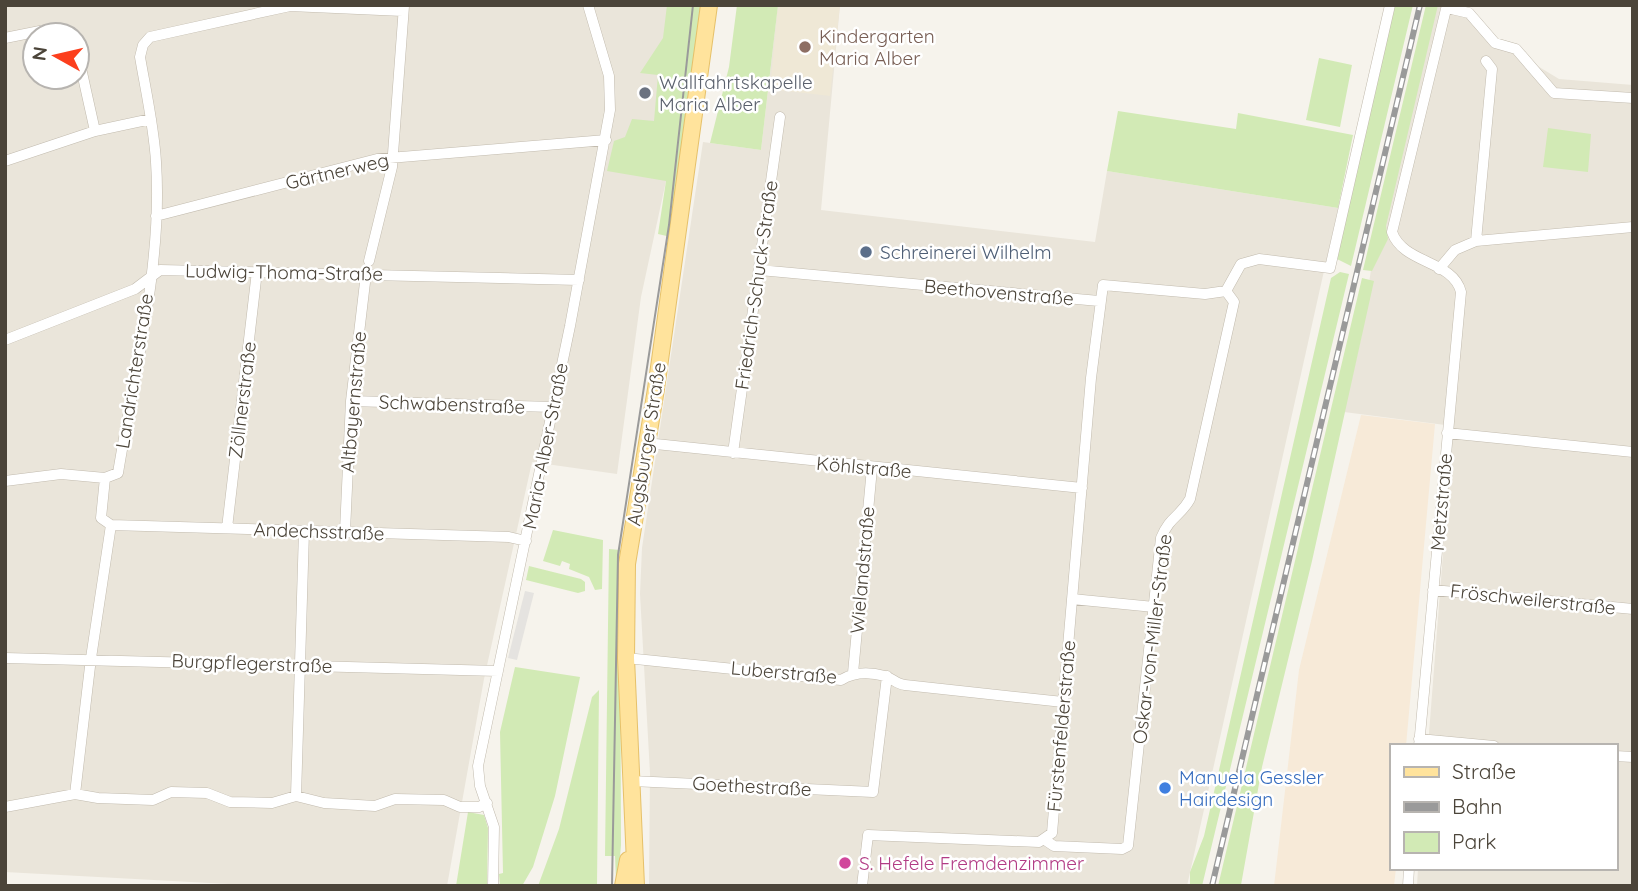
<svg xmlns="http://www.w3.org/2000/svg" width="1638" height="891" font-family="Quicksand,sans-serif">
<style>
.residential{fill:#eae5da;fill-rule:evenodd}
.commercial{fill:#f7ead8}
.education{fill:#efe8d6}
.green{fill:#d2eab5}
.parking{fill:#e5e3e0}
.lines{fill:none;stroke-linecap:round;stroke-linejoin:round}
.street-casing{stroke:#c2bbae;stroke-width:11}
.primary-casing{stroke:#e6c16a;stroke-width:18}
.street{stroke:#fff;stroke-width:10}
.primary{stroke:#ffe39c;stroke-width:16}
.tram{stroke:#9a9a9a;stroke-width:2}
.rail-casing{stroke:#9a9a9a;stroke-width:6}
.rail{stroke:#fff;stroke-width:3.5;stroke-dasharray:10;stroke-linecap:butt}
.education-dot{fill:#8d6e63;stroke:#fff;stroke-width:2.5}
.worship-dot{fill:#6b7280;stroke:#fff;stroke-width:2.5}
.service-dot{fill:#5c6f8a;stroke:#fff;stroke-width:2.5}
.shop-dot{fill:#3f7fe0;stroke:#fff;stroke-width:2.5}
.hotel-dot{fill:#d1479c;stroke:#fff;stroke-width:2.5}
.labels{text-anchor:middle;stroke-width:5;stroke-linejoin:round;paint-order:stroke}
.education-label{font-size:19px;fill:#785e54;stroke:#fff;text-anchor:start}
.worship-label{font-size:19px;fill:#5b616d;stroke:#fff;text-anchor:start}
.street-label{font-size:19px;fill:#4b4439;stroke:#fff}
.service-label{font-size:19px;fill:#4e5e75;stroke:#fff;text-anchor:start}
.shop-label{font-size:19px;fill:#366cbe;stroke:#fff;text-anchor:start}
.hotel-label{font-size:19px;fill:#b23c85;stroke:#fff;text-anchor:start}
</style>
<rect width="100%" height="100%" fill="#f6f3ec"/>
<path class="residential" d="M5 5H679L666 181 641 297 617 474 532 462 484 679 447 886H267L5 872ZM35 35H77V77H35Z
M778 5H840L821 210 1095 242 1107 171 1338 208 1187 886H649L650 773 640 594 642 548 703 142 761 150Z
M1431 5H1448L1469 17 1511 50 1559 79 1633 85V886H1417L1418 868H1615V746H1428L1453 426 1344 412 1361 338 1379 215Z"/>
<path class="commercial" d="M1361 415 1435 424 1406 746H1391V868H1396L1394 886H1274L1299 670Z"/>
<path class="education" d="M778 5H840L830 96 770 89Z"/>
<path class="green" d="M667 5H702L671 237 658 234 666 181 607 171 614 141 625 137 632 119 654 121 658 75 640 73 663 38Z
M737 5H778L761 150 710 143 729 67Z
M1393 5H1413L1351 266 1337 259Z
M1426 5H1438L1386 226 1388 239 1372 271 1363 270Z
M1319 58 1352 65 1340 127 1306 120Z
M1118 111 1236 129 1238 113 1353 135 1338 208 1107 171Z
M1548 128 1591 134 1588 172 1543 167Z
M1340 272 1349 274 1202 886H1190V872L1204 836 1331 278Z
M1362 278 1374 281 1312 561 1262 767 1241 885 1218 886Z
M553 530 603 540 602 589 595 590 589 577 569 569 570 564 562 561 560 566 543 561Z
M609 549 620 550 621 845 618 880 616 879 615 856H605Z
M529 566 581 579 585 582V591L578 593 526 580Z
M515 667 580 677 555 796 533 867 522 886H500L499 874 503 873 500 732Z
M599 690 597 886H538L559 829 592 697Z
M468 812 484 815 488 828 487 886H456Z"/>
<path class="parking" d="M525 591 534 593 517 660 508 658Z"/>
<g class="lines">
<g class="street-casing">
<path id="street" d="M1447 8 1469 13 1495 43 1516 49 1554 93 1633 98
M5 38 45 30 71 35
M77 50 95 131
M5 161 95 131 151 119
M156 216 377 159 606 140
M1476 241 1492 69 1486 61
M369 261 392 167 404 6
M1439 269 1455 250 1476 241 1633 227
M759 270 1099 301
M1226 291 1241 264 1259 259 1330 268 1390 5
M5 340 135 289 160 270 579 280
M351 401 553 407
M1447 433 1633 452
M646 443 1082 488
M733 453 780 117
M5 481 61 474 105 478
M111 525 509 537 526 541
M227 528 257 271
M345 531 351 401 366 274
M1433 590 1633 609
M1072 599 1154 607
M5 658 498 671
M626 658 841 680C854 672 870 672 885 676 892 678 896 684 905 685L1063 702
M853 673 872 468
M1419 739 1494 746
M1419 746 1461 292C1453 260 1403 264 1392 232L1447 5
M1615 756 1633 757
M631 781 873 792 887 676
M75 794 91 658 111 525 101 518 105 478 118 473C134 374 163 263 156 162 154 127 146 92 140 57L143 45 150 37 290 6 403 11
M296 796 304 531
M5 807 75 794 98 798 153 800 171 792 207 793 230 802 272 803 296 796 324 803 375 806 395 799 444 800 460 807H479L487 803
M1045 840 1054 846 1122 849 1128 846 1161 538C1170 516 1180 517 1190 499L1234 302 1226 291
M493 886 494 827 480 786 478 766 570 326 610 110 609 76 588 5
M862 886 868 835 1039 842 1052 833 1091 378 1103 285 1205 294 1226 291
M1408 886 1409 868"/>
</g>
<g class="primary-casing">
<path id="primary" d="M623 886 628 860
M636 886 626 658 627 564 656 389 709 5"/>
</g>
<use href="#street" class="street"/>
<use href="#primary" class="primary"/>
<path class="tram" d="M612 886 618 555 669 225 693 5"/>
<g class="rail-casing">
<path id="rail" d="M1212 886 1420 5"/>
</g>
<use href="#rail" class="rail"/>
</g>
<circle class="education-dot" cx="805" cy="47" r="7"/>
<circle class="worship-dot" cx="645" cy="93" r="7"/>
<circle class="service-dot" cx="866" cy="252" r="7"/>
<circle class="shop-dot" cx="1165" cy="788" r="7"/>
<circle class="hotel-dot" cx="845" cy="863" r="7"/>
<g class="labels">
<g class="education-label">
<text x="819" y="43">Kindergarten<tspan x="819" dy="22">Maria Alber</tspan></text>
</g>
<g class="worship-label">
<text x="659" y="89">Wallfahrtskapelle<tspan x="659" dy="22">Maria Alber</tspan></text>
</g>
<g class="street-label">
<text transform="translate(337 171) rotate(-13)" y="7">Gärtnerweg</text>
<text transform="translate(284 272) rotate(1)" y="7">Ludwig-Thoma-Straße</text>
<text transform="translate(756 285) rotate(-82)" y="7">Friedrich-Schuck-Straße</text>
<text transform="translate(999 292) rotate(5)" y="7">Beethovenstraße</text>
<text transform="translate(134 371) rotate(-81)" y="7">Landrichterstraße</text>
<text transform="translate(242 400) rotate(-83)" y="7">Zöllnerstraße</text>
<text transform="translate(353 402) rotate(-85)" y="7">Altbayernstraße</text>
<text transform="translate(452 404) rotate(2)" y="7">Schwabenstraße</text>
<text transform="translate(646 444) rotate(-81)" y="7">Augsburger Straße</text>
<text transform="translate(545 446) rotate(-79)" y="7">Maria-Alber-Straße</text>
<text transform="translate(864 467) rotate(5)" y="7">Köhlstraße</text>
<text transform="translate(1441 502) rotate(-85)" y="7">Metzstraße</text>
<text transform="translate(319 531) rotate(2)" y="7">Andechsstraße</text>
<text transform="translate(862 570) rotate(-85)" y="7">Wielandstraße</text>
<text transform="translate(1533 599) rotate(6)" y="7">Fröschweilerstraße</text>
<text transform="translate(1152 639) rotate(-83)" y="7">Oskar-von-Miller-Straße</text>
<text transform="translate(252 663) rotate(2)" y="7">Burgpflegerstraße</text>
<text transform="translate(784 672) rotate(5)" y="7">Luberstraße</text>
<text transform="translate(1061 726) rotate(-85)" y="7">Fürstenfelderstraße</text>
<text transform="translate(752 786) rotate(3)" y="7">Goethestraße</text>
</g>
<g class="service-label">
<text x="880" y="259">Schreinerei Wilhelm</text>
</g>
<g class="shop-label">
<text x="1179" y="784">Manuela Gessler<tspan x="1179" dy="22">Hairdesign</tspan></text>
</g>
<g class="hotel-label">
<text x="859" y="870">S. Hefele Fremdenzimmer</text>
</g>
</g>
<rect width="1638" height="891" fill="none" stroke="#4b4439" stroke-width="14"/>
<rect x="1390" y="744" width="228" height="126" fill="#ffffff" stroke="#b7b4b0" stroke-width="2"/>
<rect x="1404" y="767" width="35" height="10" fill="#ffe39c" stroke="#b7b4b0" stroke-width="2"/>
<text x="1452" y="779" font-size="21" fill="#4b4439">Straße</text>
<rect x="1404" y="802" width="35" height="10" fill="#9a9a9a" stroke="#b7b4b0" stroke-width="2"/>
<text x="1452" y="814" font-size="21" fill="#4b4439">Bahn</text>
<rect x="1404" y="832" width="35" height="21" fill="#d2eab5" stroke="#b7b4b0" stroke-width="2"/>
<text x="1452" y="849" font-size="21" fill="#4b4439">Park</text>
<g transform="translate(56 56) rotate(278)"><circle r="33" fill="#ffffff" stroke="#b7b4b0" stroke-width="2"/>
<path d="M0-5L12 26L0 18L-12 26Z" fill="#fc3f1d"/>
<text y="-10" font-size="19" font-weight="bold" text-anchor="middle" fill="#4b4439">N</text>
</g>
</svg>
